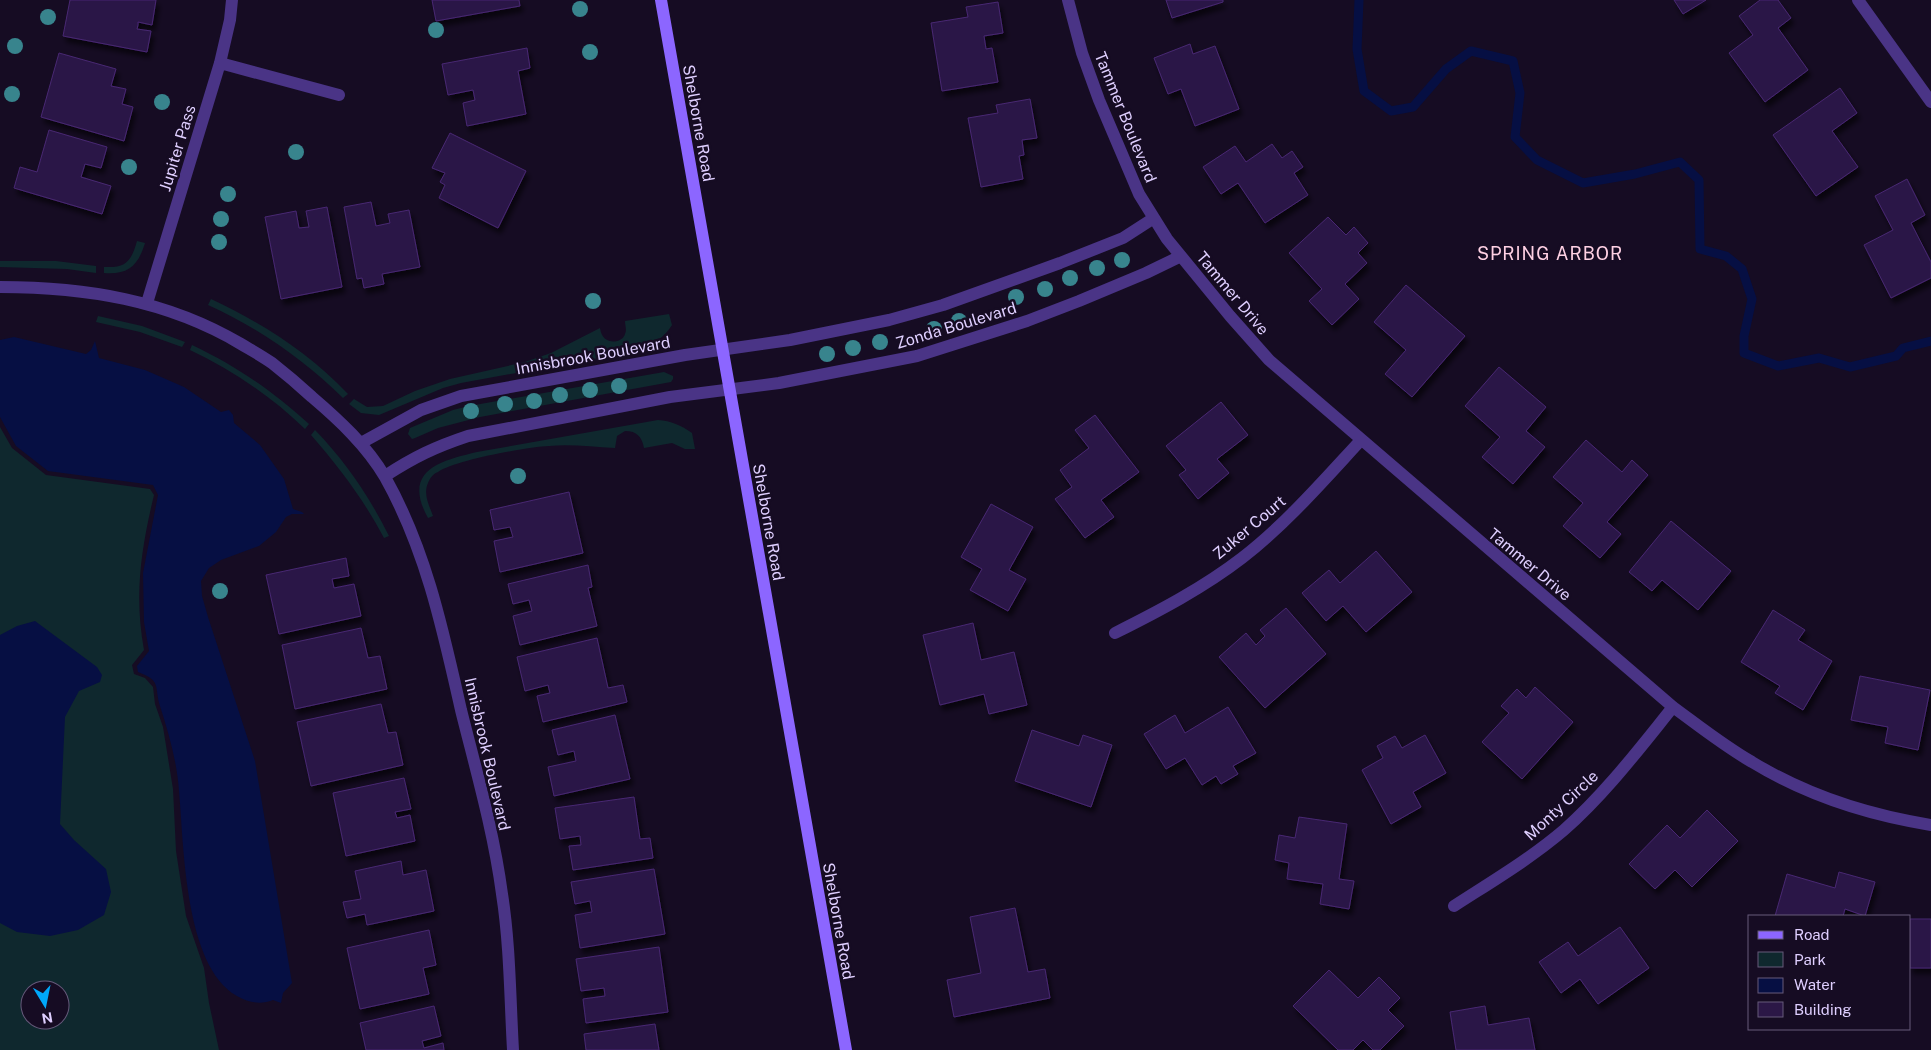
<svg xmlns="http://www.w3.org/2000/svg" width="1931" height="1050" font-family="'Public Sans',sans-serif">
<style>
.green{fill:#0f282e;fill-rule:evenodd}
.water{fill:#060f43}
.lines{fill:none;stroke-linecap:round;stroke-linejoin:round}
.stream{stroke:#060f43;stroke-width:9}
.building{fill:#2b1746;stroke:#482873;filter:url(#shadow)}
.street{stroke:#4a3486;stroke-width:12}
.secondary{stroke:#8c66ff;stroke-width:12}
.tree{fill:#38848d}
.labels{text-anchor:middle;stroke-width:5;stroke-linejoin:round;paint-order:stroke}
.street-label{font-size:16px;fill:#dfcfff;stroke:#160c23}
.neighbourhood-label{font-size:18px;letter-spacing:1px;fill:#ffd1e4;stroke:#160c23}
</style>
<defs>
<filter id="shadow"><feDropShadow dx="3" dy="5.5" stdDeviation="2.5" flood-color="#0009"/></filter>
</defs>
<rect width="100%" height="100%" fill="#160c23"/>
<path class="green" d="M137 241 145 243C138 266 128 275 104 273V267C126 268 131 262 137 241Z
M0 261H56L96 266V273L67 269 0 267Z
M211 299C262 323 309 353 348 394L343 398C304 360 259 328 208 305Z
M669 314 672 325C663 339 652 345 637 351L461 383 443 388 379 415 361 413 349 404 354 399 367 407 383 406 415 391 450 379 525 362 551 353 600 328C602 346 622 344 625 334 627 330 625 325 625 321Z
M98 316 142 326 185 342 182 347 140 332 96 322Z
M192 345C238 367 271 390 309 424L305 429C271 396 232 370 190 350Z
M664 372 673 376V379L671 382 480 417 438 428 415 438 412 439 408 434 410 428 453 410 469 406Z
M658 420C671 421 681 425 692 433L695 449H685L672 443 644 448C642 437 637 431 625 431L617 436 615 448C593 447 571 444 549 446 527 447 455 460 438 472 433 474 430 478 428 483 423 494 429 505 433 516L428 518C402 471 439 461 477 452Z
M0 427 12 448 46 475 150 489 154 495C141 549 134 595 144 650L132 665 134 674 145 678 153 687 155 704 163 727 173 789 176 851 186 916 204 968 209 1003 219 1050H0ZM30 990H60V1020H30Z
M315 430C346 462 369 496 389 536L384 538C364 500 339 467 311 435Z"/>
<path class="water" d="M14 337 86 354 91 350 95 341 99 358 145 370 184 387 221 412 229 410 233 415 234 423 260 445 284 479 293 509 302 512 304 514H292L286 517 276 532 259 546 221 560 209 568 201 581 202 596 208 617 255 761 292 983 283 993 281 1003 273 1000C261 1005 249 1003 237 996 184 966 184 845 179 791 177 762 169 734 160 706 154 686 162 681 138 672L137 666 149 651 144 622 143 573 158 495 153 485 48 471 16 446 0 417V340Z
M35 621 97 667 102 675 100 682 79 691 65 717 60 824 74 840 106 869 111 892 104 915 78 930 50 936 17 932 0 923V635L17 626Z"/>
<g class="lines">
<path class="stream" d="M1359 0 1357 49 1364 91 1391 111 1413 107 1446 69 1471 51 1513 61 1520 93 1515 137 1537 160 1583 183 1635 174 1680 162 1699 180 1700 249 1726 256 1742 269 1752 299 1744 336V353L1778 366 1819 358 1850 367 1896 356 1903 348 1931 341"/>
</g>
<path class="building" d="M70 0H156L152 25 138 22V25L137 29 151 31 147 52 63 36Z
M432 0H519L520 6 436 21Z
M1166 0H1223V2L1172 18Z
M1674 0H1706L1683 14Z
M1760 0H1778L1791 18 1778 28 1808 70 1765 102 1729 53 1753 35 1739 16Z
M998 2 1003 33 984 36 986 49 992 48 998 82 942 91 931 23 968 17 966 7Z
M1190 44 1193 54 1215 46 1239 109 1195 126 1181 89 1168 94 1154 58Z
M527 48 530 68 518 71 526 114 467 126 463 103 475 100 473 90 448 95 442 64Z
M59 53 116 69 111 86 126 89 122 104 133 107 124 141 41 117Z
M1840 88 1857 113 1832 131 1858 167 1816 196 1773 135Z
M1030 99 1037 138 1022 140 1024 155 1019 156 1023 179 981 187 968 118 998 113 996 105Z
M49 130 107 147 101 168 85 164 81 177 111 186 102 214 14 188 20 167 37 172Z
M450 133 526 171 498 228 439 198 445 185 440 182 445 173 432 168Z
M1272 144 1282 158 1292 151 1303 167 1294 173 1308 195 1265 223 1238 183 1221 194 1203 167 1235 146 1246 162Z
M1907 179 1925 215 1911 223 1931 262V278L1891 298 1864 245 1893 230 1875 196Z
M371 202 376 226 390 223 388 214 409 210 420 267 382 274 384 284 364 288 362 278 357 279 344 207Z
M327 207 342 287 281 299 265 217 296 211 299 228 309 227 306 211Z
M1328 217 1346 235 1354 227 1368 243 1358 253 1367 263 1345 284 1359 299 1332 325 1309 301 1322 289 1289 253Z
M1406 285 1465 336 1412 397 1385 374 1406 350 1374 322Z
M1499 367 1546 407 1526 431 1545 447 1513 484 1482 457 1500 437 1465 406Z
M1221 402 1248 435 1217 459 1229 473 1198 499 1179 475 1186 470 1166 446Z
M1095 415 1139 472 1101 500 1114 517 1085 538 1055 499 1072 487 1060 470 1089 448 1075 430Z
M1586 440 1622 472 1632 460 1648 475 1607 522 1621 534 1600 558 1563 526 1583 503 1553 477Z
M569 492 583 553 500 572 494 541 513 537 510 527 494 530 490 510Z
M991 504 1033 527 1009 570 1026 579 1008 611 970 590 982 569 961 557Z
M1671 521 1731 571 1698 610 1662 580 1652 591 1629 572Z
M1376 551 1412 592 1366 632 1343 606 1326 621 1302 593 1329 570 1340 583Z
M346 558 349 576 332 579 334 588 354 584 361 616 279 634 266 575Z
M588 565 592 587 588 588 597 626 520 645 513 616 532 611 529 600 513 604 508 584Z
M1286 608 1326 654 1265 708 1219 657 1246 633 1256 645 1265 636 1260 630Z
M1773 610 1805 630 1798 640 1832 661 1803 710 1775 693 1780 686 1741 662Z
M973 623 981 660 1014 652 1027 705 989 714 984 694 940 705 923 635Z
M361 628 368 658 380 656 387 689 295 709 282 645Z
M597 638 608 688 623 685 627 702 543 722 537 696 550 693 548 685 525 691 517 657Z
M1860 676 1930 690 1918 750 1885 743 1888 727 1851 720Z
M1535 687 1573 722 1522 779 1482 742 1509 713 1501 706 1517 689 1526 698Z
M381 704 388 733 396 732 403 765 311 786 297 722Z
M1228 707 1256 753 1233 766 1238 774 1221 784 1216 776 1202 785 1185 758 1166 769 1144 734 1175 715 1185 733Z
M615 715 630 779 554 796 548 767 576 761 574 751 558 755 552 730Z
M1032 730 1079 746 1083 735 1112 745 1091 807 1015 781Z
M1425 735 1446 773 1413 792 1421 807 1391 824 1362 770 1383 758 1377 746 1395 736 1402 748Z
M404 778 411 809 395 812 397 818 410 815 415 841 346 856 333 793Z
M634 797 640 839 650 838 653 858 573 870 569 846 581 845 580 836 560 839 555 808Z
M1707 810 1738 841 1692 887 1675 870 1655 889 1629 864 1667 825 1680 838Z
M1299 817 1347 824 1339 879 1354 881 1349 909 1320 904 1323 884 1287 879 1289 863 1275 860 1279 835 1295 838Z
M401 861 403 875 426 870 434 911 367 925 365 914 347 918 343 902 361 899 355 871Z
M654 869 665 934 580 948 575 915 592 912 590 901 575 904 571 882Z
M1839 872 1875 882 1865 916 1845 909 1843 916H1775L1787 874 1835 888Z
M1015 908 1028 972 1045 969 1050 998 954 1017 947 980 981 973 970 917Z
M1910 919H1931V968H1910Z
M1620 927 1649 968 1598 1004 1580 979 1561 993 1539 962 1568 942 1578 956Z
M429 930 436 965 423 968 429 994 360 1009 347 948Z
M659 947 668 1012 586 1023 583 999 605 996 604 988 581 991 576 959Z
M1329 970 1358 998 1379 977 1400 998 1388 1010 1404 1026 1380 1050H1373L1363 1040 1353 1050H1338L1293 1006Z
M434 1006 441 1036 422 1041 424 1048 443 1043 444 1050H366L360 1023Z
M1485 1006 1488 1025 1529 1018 1535 1050H1456L1450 1012Z
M655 1024 659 1050H586L584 1034Z"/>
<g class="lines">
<path class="street" d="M1068 0 1082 53 1099 100 1139 194 1167 239 1230 316 1269 360 1673 707C1699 726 1724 746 1752 762 1806 795 1868 815 1931 825
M1858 0 1931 102
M220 63 339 95
M0 287C85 287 167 300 241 344 251 350 262 356 272 363 286 374 299 385 312 397 339 420 367 446 385 477 426 550 443 630 461 710 476 770 494 833 502 894 510 945 510 998 513 1050
M147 303 220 63 230 20 232 0
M361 443 421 410 461 396 685 355 790 340 889 320 943 305 1060 263 1123 238 1154 218
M385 476C414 457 435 447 468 436L670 397 779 383 917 356 1027 321 1079 301 1146 273 1181 256
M1115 633C1159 611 1203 588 1242 558 1285 525 1324 480 1361 440
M1454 906C1491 882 1530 859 1564 830 1605 794 1639 749 1673 707"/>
<path class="secondary" d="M661 0 846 1050"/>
</g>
<g class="tree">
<circle cx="580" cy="9" r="8"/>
<circle cx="48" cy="17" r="8"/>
<circle cx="436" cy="30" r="8"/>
<circle cx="15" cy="46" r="8"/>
<circle cx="590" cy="52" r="8"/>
<circle cx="12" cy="94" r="8"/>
<circle cx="162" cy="102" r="8"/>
<circle cx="296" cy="152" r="8"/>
<circle cx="129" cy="167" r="8"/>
<circle cx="228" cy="194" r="8"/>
<circle cx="221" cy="219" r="8"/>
<circle cx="219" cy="242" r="8"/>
<circle cx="1122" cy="260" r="8"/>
<circle cx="1097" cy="268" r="8"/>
<circle cx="1070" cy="278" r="8"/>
<circle cx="1045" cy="289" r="8"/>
<circle cx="1016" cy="297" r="8"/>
<circle cx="593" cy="301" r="8"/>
<circle cx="959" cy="321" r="8"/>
<circle cx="934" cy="329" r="8"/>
<circle cx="880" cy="342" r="8"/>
<circle cx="853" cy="348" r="8"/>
<circle cx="827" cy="354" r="8"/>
<circle cx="619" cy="386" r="8"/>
<circle cx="590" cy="390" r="8"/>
<circle cx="560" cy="395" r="8"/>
<circle cx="534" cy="401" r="8"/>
<circle cx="505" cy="404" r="8"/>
<circle cx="471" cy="411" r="8"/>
<circle cx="518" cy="476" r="8"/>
<circle cx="220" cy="591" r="8"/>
</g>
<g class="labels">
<g class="street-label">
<text transform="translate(1126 117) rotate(68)" y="6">Tammer Boulevard</text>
<text transform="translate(699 123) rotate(80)" y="6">Shelborne Road</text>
<text transform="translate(177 148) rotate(-73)" y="6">Jupiter Pass</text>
<text transform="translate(1233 293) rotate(50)" y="6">Tammer Drive</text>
<text transform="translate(956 325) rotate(-17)" y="6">Zonda Boulevard</text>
<text transform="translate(593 355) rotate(-10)" y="6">Innisbrook Boulevard</text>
<text transform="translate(769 522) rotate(80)" y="6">Shelborne Road</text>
<text transform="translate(1249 527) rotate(-40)" y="6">Zuker Court</text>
<text transform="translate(1530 564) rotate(40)" y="6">Tammer Drive</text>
<text transform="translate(488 754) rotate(77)" y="6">Innisbrook Boulevard</text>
<text transform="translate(1561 805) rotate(-43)" y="6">Monty Circle</text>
<text transform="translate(839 921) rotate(80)" y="6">Shelborne Road</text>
</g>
<g class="neighbourhood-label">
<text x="1550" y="260">SPRING ARBOR</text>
</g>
</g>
<rect x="1748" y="915" width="162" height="115" fill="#160c23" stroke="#665a7b"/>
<rect x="1758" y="931" width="25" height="8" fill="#8c66ff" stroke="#665a7b"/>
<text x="1794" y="940" font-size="15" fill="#dfcfff">Road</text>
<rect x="1758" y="952" width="25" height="15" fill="#0f282e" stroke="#665a7b"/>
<text x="1794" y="965" font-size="15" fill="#dfcfff">Park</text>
<rect x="1758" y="978" width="25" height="15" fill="#060f43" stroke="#665a7b"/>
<text x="1794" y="990" font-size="15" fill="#dfcfff">Water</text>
<rect x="1758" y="1002" width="25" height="15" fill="#2b1746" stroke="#665a7b"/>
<text x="1794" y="1015" font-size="15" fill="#dfcfff">Building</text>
<g transform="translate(45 1005) rotate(170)"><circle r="24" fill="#160c23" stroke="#665a7b"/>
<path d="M0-4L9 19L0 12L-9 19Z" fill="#00a8fa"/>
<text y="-8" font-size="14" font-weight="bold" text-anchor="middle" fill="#dfcfff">N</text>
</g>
</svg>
